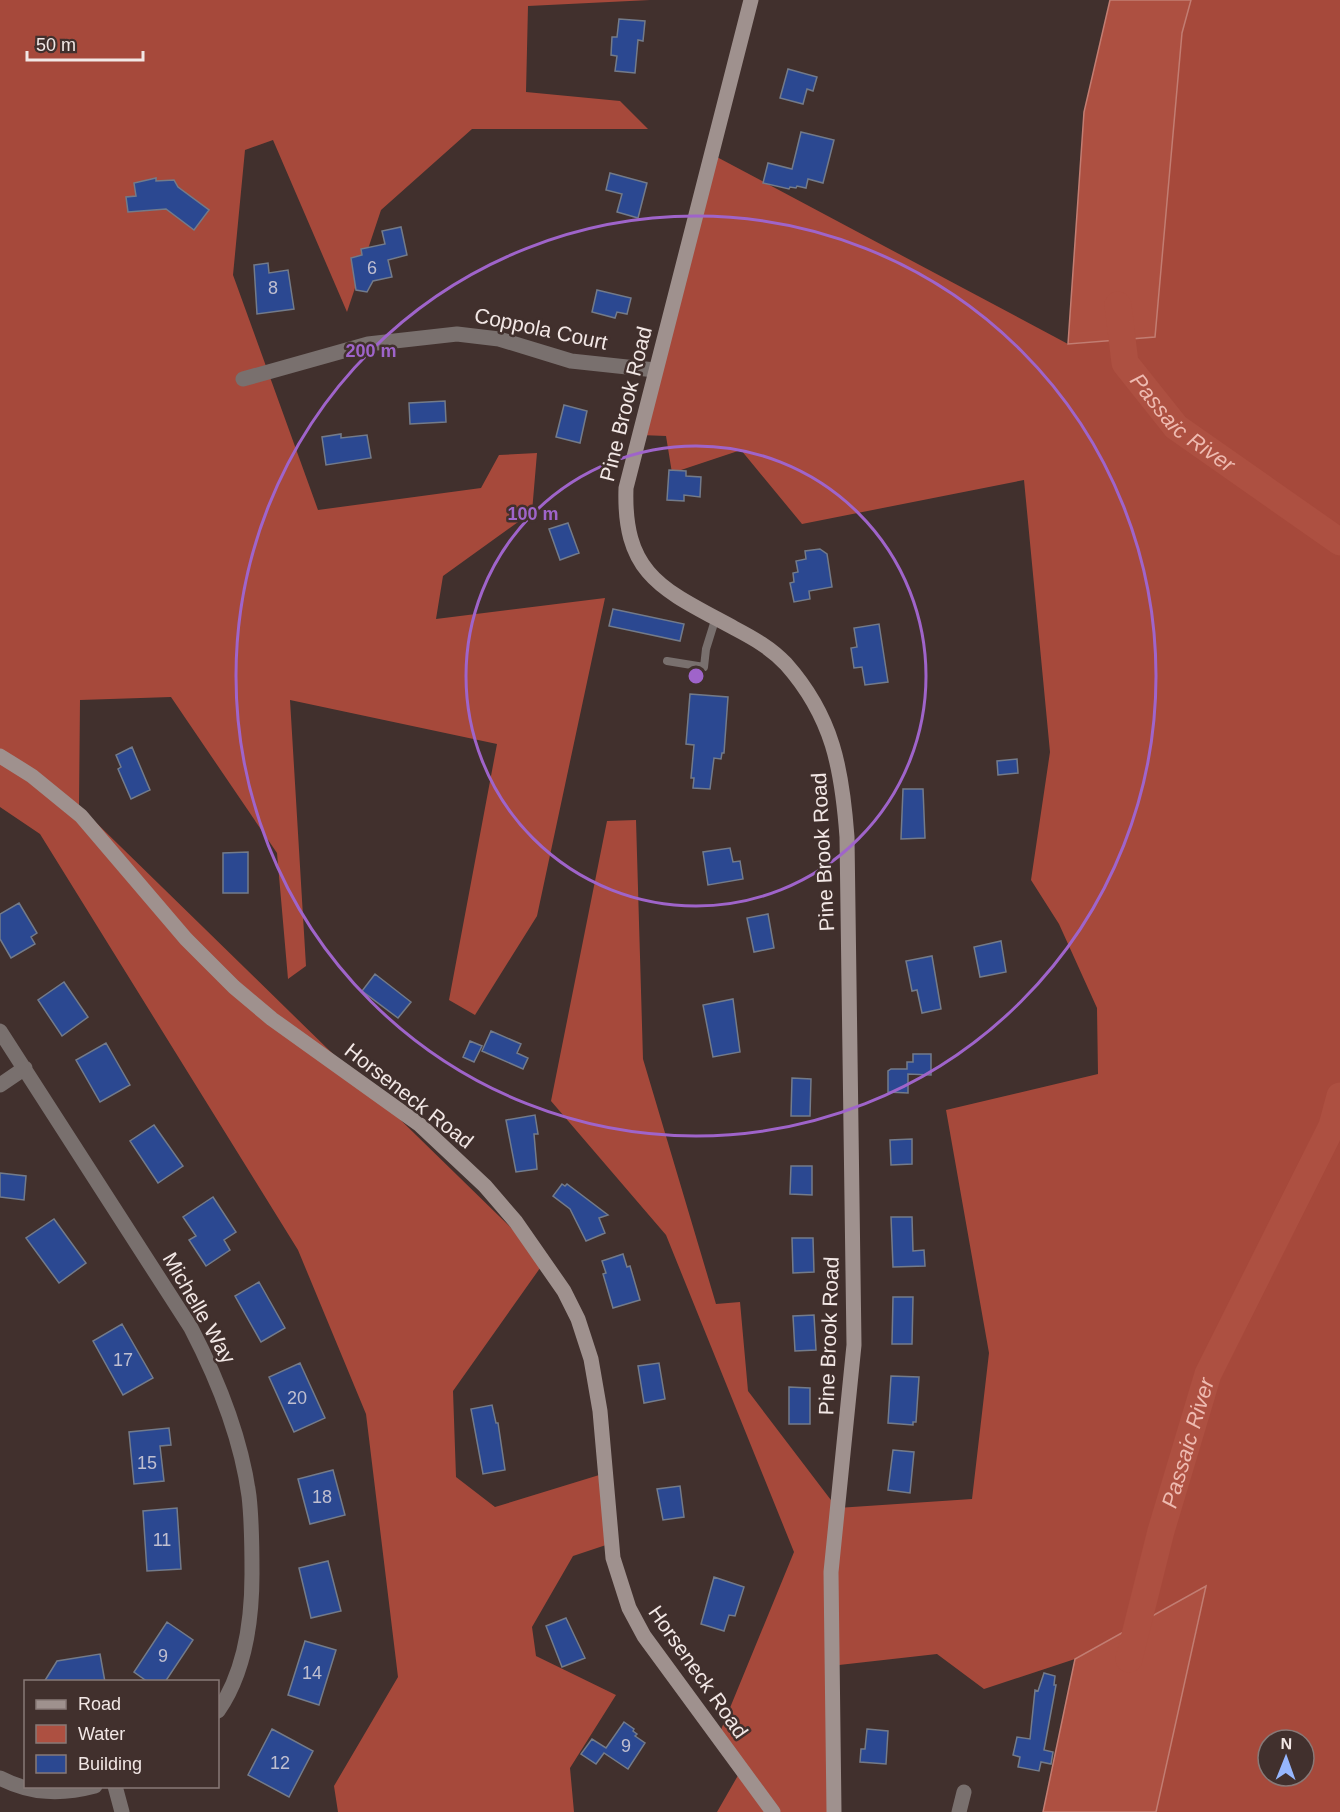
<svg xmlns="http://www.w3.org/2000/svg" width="1340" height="1812" font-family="Arial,sans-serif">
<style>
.forest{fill:#a6493b;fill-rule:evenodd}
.water{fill:#ad5041;stroke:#c27d72;stroke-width:1.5}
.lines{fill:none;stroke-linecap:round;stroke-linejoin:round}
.river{stroke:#ad5041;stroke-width:27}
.building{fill:#2b4891;stroke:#737b8a;stroke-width:1.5}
.lane{stroke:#79706e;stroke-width:8}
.street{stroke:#79706e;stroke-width:15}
.secondary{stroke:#9f918e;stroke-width:15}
.ring{fill:none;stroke:#9f64ca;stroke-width:3}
.labels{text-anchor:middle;stroke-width:5;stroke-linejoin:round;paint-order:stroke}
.number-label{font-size:18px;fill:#c0bfd0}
.street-label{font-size:21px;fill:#f2e7e5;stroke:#41302d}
.water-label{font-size:22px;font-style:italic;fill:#eebab0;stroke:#41302d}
.centre{fill:#9f64ca;stroke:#41302d;stroke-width:3}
.ring-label{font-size:18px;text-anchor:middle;font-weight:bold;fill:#9f64ca;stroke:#41302d;stroke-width:5;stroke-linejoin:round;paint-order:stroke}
</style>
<rect width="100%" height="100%" fill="#41302d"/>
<path class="forest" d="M0 0H650L528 6 526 92 620 101 648 129H472L381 210 347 312 273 140 245 150 233 275 318 510 481 488 499 455 537 453 532 512 443 576 436 619 605 598 537 916 475 1015 449 1000 497 744 290 700 306 966 288 979 277 853 171 697 80 700 79 806 545 1261 453 1391 456 1477 495 1507 609 1472 612 1543 573 1556 532 1627 536 1656 616 1695 570 1768 574 1812H338L334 1786 398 1677 366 1414 298 1250 40 834 0 807Z
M1191 0H1340V1812H1156L1206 1587 1075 1659 984 1689 937 1654 839 1665 830 1812H717L744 1765 718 1737 794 1552 666 1235 551 1101 607 821 636 820 643 1059 716 1304 740 1302 748 1391 837 1508 972 1499 989 1353 946 1110 1098 1074 1097 1008 1059 924 1031 880 1050 752 1024 480 802 524 741 450 672 473 666 436 640 435 715 156 1068 344 1154 337 1182 33ZM1268 1740H1304V1776H1268Z"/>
<path class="water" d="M1110 0H1191L1182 33 1155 337 1068 344 1084 112Z
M1206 1586 1156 1812H1043L1075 1659Z"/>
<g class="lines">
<g class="river">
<path id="s1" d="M1118 305 1125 363 1176 427 1340 542"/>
<path id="s2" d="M1129 1659 1161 1531 1208 1374 1332 1126 1340 1096"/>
</g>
</g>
<path class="building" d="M619 19 645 21 643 41 638 40 635 73 615 71 617 56 611 55 612 37H617Z
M788 69 817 77 813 91 807 89 803 104 780 98Z
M801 132 834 140 823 183 808 179 806 188 797 186 796 188 790 187 789 189 763 183 768 163 792 169Z
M610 173 647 183 638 218 617 212 622 194 606 190Z
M156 178V181L174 180 178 187 209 210 194 230 166 209 128 212 126 197 136 196 134 183Z
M401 227 407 255 388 260 392 277 373 281 367 292 356 290 351 258 362 255 361 249 385 244 382 231Z
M268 263 269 273 288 270 294 309 257 314 254 265Z
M597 290 631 298 627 314 617 312 615 318 592 312Z
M445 401 446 422 410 424 409 403Z
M564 405 587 411 580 443 556 437Z
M341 434V438L367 435 371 458 326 465 322 437Z
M669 470 686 471V476L701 477 700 497 684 495V501L667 500Z
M568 523 579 553 560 560 549 529Z
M820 549 827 554 832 587 809 591 810 599 794 602 790 583 794 582 793 573 798 572 796 561 806 559 805 551Z
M613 609 684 624 680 641 609 626Z
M879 624 888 682 865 685 862 667 854 668 851 648 857 647 854 628Z
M690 694 728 697 724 753H722L721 759 714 758 710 789 693 788 694 778H691L694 745 686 744Z
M132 747 150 790 131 799 118 769 121 767 116 755Z
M1017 759 1018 773 998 775 997 761Z
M903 789H923L925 838 901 839Z
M730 848 733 862 740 861 743 879 708 885 703 852Z
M248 852V893H223V853Z
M19 903 37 933 31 937 35 944 11 958 0 939V914Z
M768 914 774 948 754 952 747 918Z
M1001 941 1006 972 980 977 974 947Z
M932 956 941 1009 922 1013 917 990 912 991 906 961Z
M375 974 411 1002 398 1018 362 991Z
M64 982 88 1017 62 1036 38 1000Z
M733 999 740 1052 713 1057 703 1005Z
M491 1031 521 1044 517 1053 528 1058 523 1069 482 1051Z
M470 1041 482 1046 474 1062 463 1057Z
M106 1043 130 1085 100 1102 76 1060Z
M913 1054H931V1075L908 1074V1093L888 1092V1071L891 1069H907V1062H913Z
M792 1078 811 1079 810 1116H791Z
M535 1115 538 1134H534L537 1169 516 1172 506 1120Z
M154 1125 183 1166 158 1183 130 1141Z
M912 1139V1164L891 1165 890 1140Z
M791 1166H812V1195L790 1194Z
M0 1173 26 1176 24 1200 0 1197Z
M562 1184 565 1186 567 1184 608 1215 599 1218 605 1233 586 1241 570 1209 553 1196Z
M213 1197 236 1232 224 1240 230 1250 206 1266 189 1240 196 1236 183 1217Z
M891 1217H912L913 1251 924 1250 925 1266 893 1267Z
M54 1219 86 1263 59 1283 26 1238Z
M792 1238H813L814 1272 793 1273Z
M623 1254 627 1267 630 1266 640 1300 613 1308 603 1274 606 1273 602 1261Z
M259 1282 285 1328 261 1342 235 1296Z
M893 1297H913L912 1344H892Z
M814 1315 816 1350 795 1351 793 1316Z
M122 1324 153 1378 123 1395 93 1341Z
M300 1363 325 1418 294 1432 269 1377Z
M659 1363 665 1399 644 1403 638 1366Z
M891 1376 919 1377 916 1422H913V1425L888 1423Z
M789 1387 810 1388V1424H789Z
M492 1405 496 1423H498L505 1470 483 1474 471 1409Z
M169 1428 171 1445 160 1446 164 1481 134 1484 129 1432Z
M893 1450 914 1452 910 1493 888 1490Z
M333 1470 345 1515 310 1524 298 1479Z
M680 1486 684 1517 663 1520 657 1489Z
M177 1508 181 1569 147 1571 143 1511Z
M328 1561 341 1611 311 1618 299 1568Z
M714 1577 744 1587 735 1616 729 1615 724 1631 701 1624Z
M566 1618 585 1658 562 1667 546 1626Z
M167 1622 193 1640 165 1682H148L134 1672Z
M305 1641 336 1650 319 1705 288 1695Z
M100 1654 105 1682H44L57 1661Z
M1044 1673 1055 1676 1054 1685H1056L1044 1750 1053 1752 1051 1764 1041 1762 1039 1771 1018 1767 1020 1757 1013 1755 1017 1737 1030 1739 1035 1690 1038 1691Z
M624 1722 634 1729 633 1731 637 1734 635 1736 645 1743 628 1769 604 1753 596 1764 581 1754 592 1739 606 1748Z
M272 1729 313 1751 289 1797 248 1775Z
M867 1729 888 1731 886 1764 860 1762 861 1749H865Z"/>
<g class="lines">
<path class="lane" d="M667 661 704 667 706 649 716 617"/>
<path class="street" d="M243 379 368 344 457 334 499 339 571 361 655 370
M0 1031 191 1328C218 1380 241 1437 249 1496 252 1522 252 1548 252 1574 252 1621 245 1672 218 1711
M0 1085 25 1068
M0 1778C31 1794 61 1795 95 1786
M115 1786 122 1812
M959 1812 964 1792"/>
<path class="secondary" d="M751 0 626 488C623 576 664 590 734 628 753 638 771 648 786 664 833 717 842 769 847 837L854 1345 831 1572 834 1812
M0 756 32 776 81 816 186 939 234 987 272 1019 420 1125 485 1186 516 1222 564 1291 578 1319 591 1359 600 1411 613 1558 629 1608 644 1636 773 1812"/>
</g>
<g class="ring">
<circle cx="696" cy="676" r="230"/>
<circle cx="696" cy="676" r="460"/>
</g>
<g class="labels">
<g class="number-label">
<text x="372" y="274">6</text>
<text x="273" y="294">8</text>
<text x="123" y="1366">17</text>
<text x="297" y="1404">20</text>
<text x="147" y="1469">15</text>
<text x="322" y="1503">18</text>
<text x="162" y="1546">11</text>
<text x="163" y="1662">9</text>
<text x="312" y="1679">14</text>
<text x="626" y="1752">9</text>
<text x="280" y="1769">12</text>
</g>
<g class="street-label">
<text transform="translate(541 329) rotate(12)" y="7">Coppola Court</text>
<text transform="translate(626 404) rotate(-76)" y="7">Pine Brook Road</text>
<text transform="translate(823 852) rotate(-93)" y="7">Pine Brook Road</text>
<text transform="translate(409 1096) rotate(38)" y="7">Horseneck Road</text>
<text transform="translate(199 1308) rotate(60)" y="7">Michelle Way</text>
<text transform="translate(829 1336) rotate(-88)" y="7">Pine Brook Road</text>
<text transform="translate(698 1672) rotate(55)" y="7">Horseneck Road</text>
</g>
<g class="water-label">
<text dy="8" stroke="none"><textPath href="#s1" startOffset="142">Passaic River</textPath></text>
<text dy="8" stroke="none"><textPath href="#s2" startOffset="224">Passaic River</textPath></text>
</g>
</g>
<circle cx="696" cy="676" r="9" class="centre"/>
<g class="ring-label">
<text x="371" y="357">200 m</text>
<text x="533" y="520">100 m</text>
</g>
<rect x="24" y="1680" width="195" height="108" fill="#41302d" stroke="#887977" stroke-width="1.5"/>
<rect x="36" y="1700" width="30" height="9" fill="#9f918e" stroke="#887977" stroke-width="1.5"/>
<text x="78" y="1710" font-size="18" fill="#f2e7e5">Road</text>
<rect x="36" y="1725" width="30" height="18" fill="#ad5041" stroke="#887977" stroke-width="1.5"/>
<text x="78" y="1740" font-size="18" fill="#f2e7e5">Water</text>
<rect x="36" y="1755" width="30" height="18" fill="#2b4891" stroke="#887977" stroke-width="1.5"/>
<text x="78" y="1770" font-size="18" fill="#f2e7e5">Building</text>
<g transform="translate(1286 1758) rotate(1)"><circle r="28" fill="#41302d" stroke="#887977" stroke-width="1.5"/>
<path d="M0-4.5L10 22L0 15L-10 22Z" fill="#96b6fd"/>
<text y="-9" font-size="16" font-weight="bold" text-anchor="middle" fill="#f2e7e5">N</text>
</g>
<path d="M27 51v9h116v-9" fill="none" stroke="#f2e7e5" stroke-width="3"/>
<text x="36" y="51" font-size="18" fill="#f2e7e5" stroke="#41302d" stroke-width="4.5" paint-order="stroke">50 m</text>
</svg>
